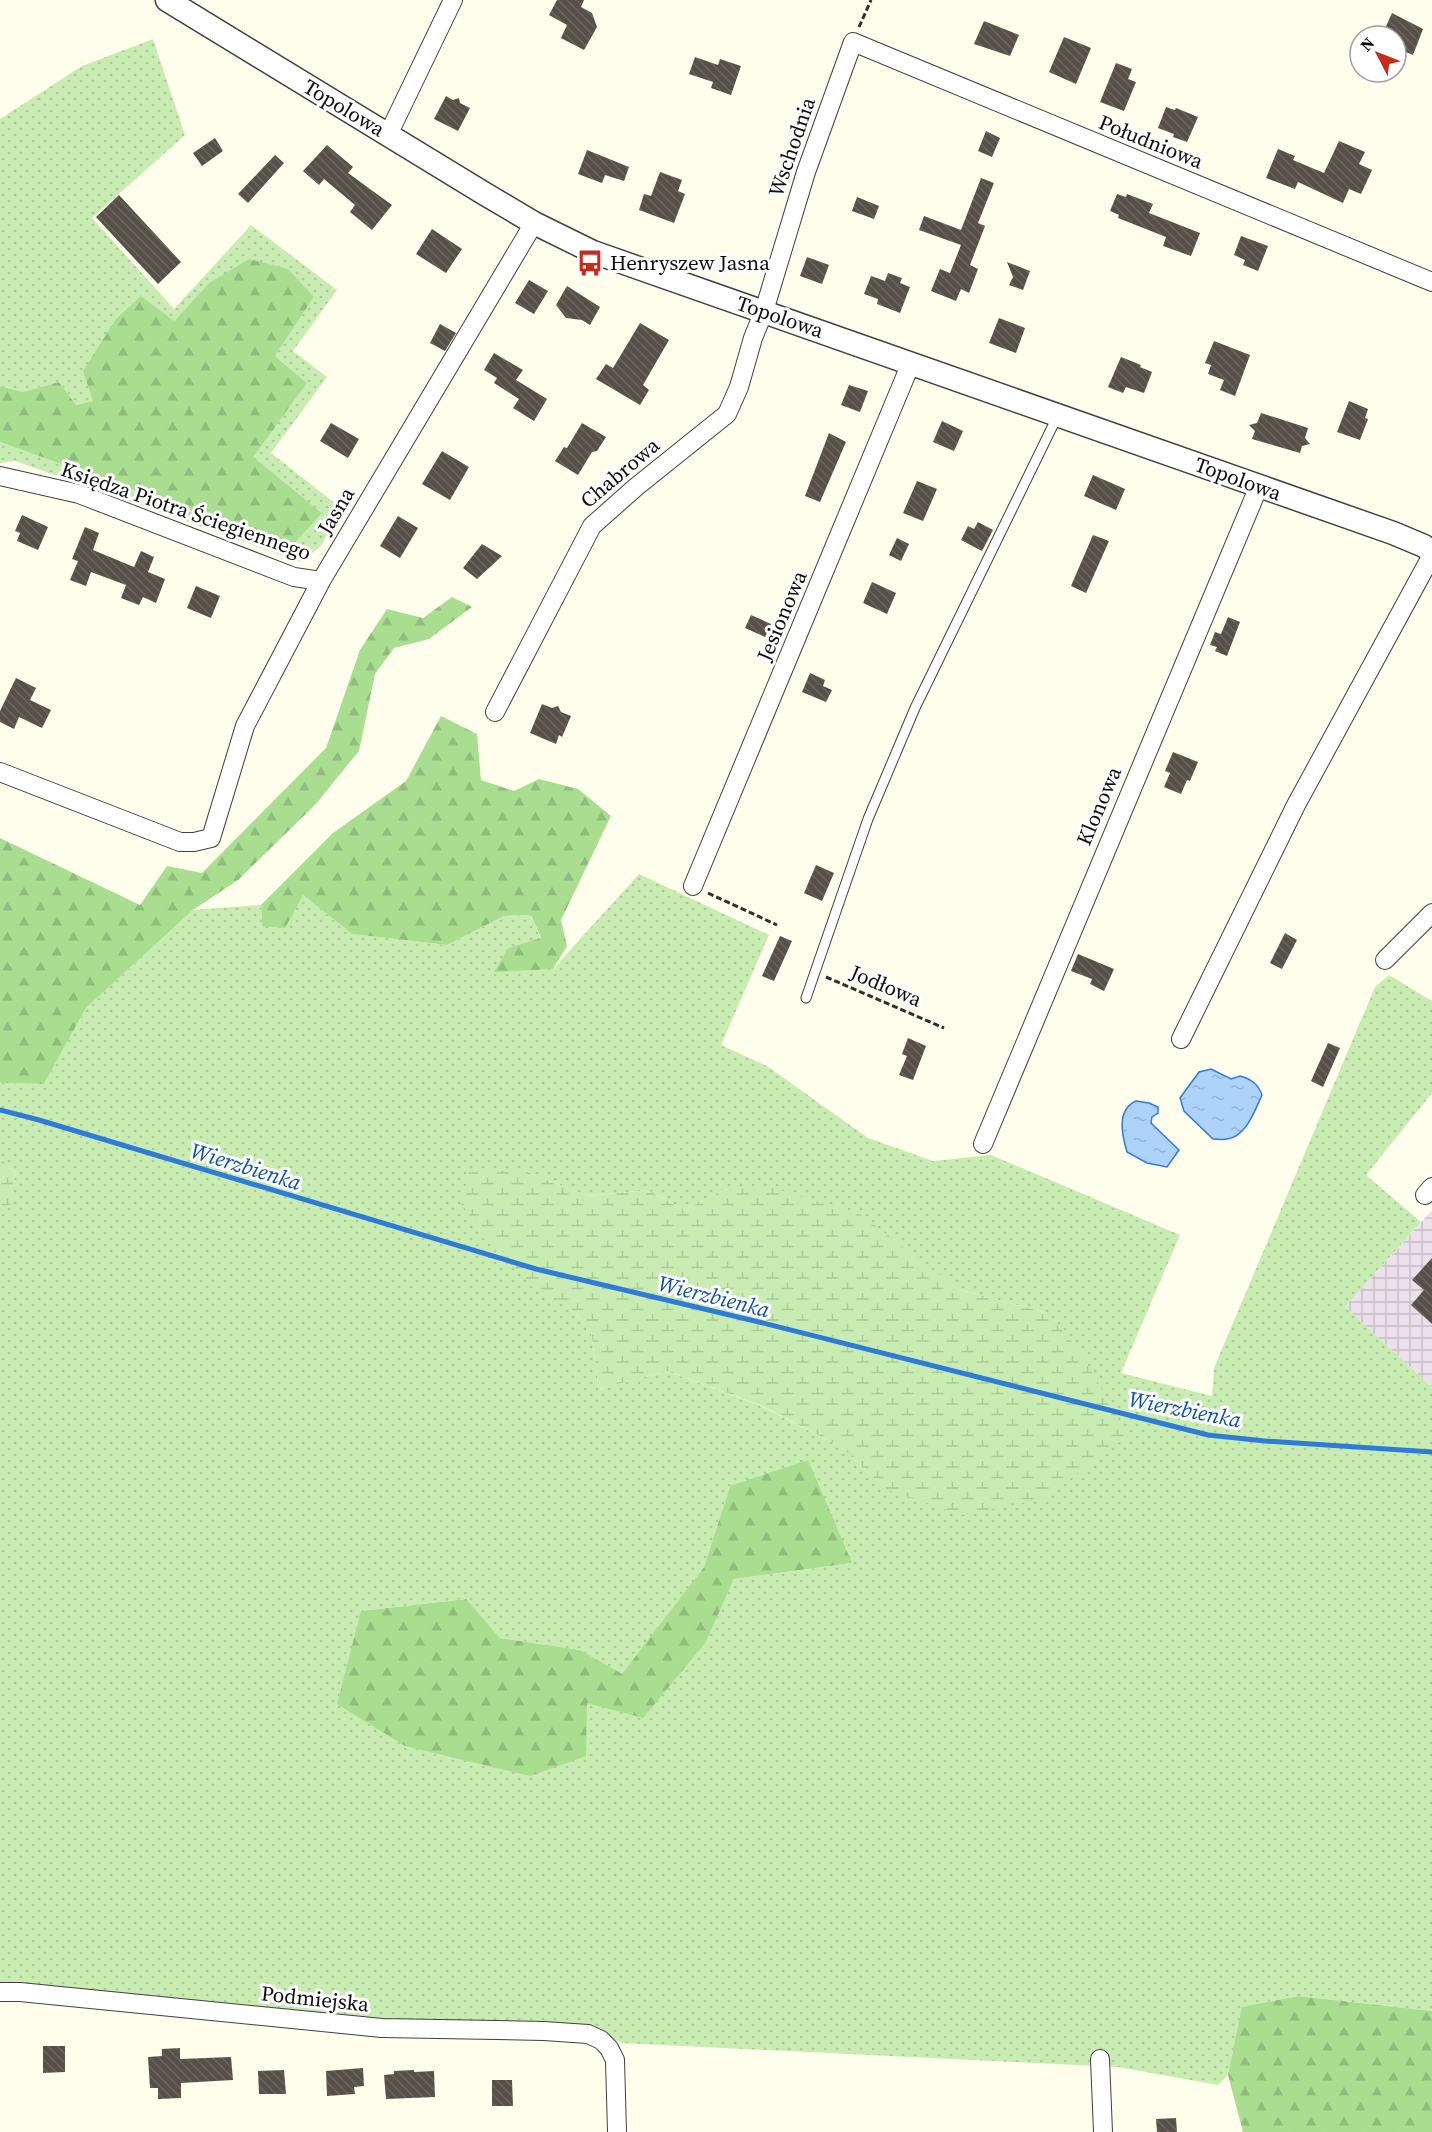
<svg xmlns="http://www.w3.org/2000/svg" width="1432" height="2132" font-family="'Source Serif 4',serif">
<style>
.industrial{fill:url(#industrial-grid)}
.grass{fill:url(#grass-dots);fill-rule:evenodd}
.forest{fill:url(#forest-firs)}
.wetland{fill:url(#wetland-marsh)}
.water{fill:url(#water-ripples);stroke:#2e7cd7;stroke-width:1.5}
.lines{fill:none;stroke-linecap:round;stroke-linejoin:round}
.stream{stroke:#2e7cd7;stroke-width:5}
.building{fill:url(#building-back-hatch)}
.service-casing{stroke:#404040;stroke-width:11}
.minor-casing{stroke:#404040;stroke-width:20}
.tertiary-casing{stroke:#404040;stroke-width:25}
.path{stroke:#2f2f2f;stroke-width:3;stroke-dasharray:6 3;stroke-linecap:butt}
.service{stroke:#fff;stroke-width:9}
.minor{stroke:#fff;stroke-width:18}
.tertiary{stroke:#fff;stroke-width:22}
.labels{text-anchor:middle;stroke-width:6;stroke-linejoin:round;paint-order:stroke}
.street-label{font-size:21px;fill:#0d0d0d;stroke:#fff}
.poi-label{font-size:21px;fill:#0d0d0d;stroke:#fff;text-anchor:start}
.water-label{font-size:22px;font-style:italic;fill:#0d4ea7;stroke:#fff}
</style>
<defs>
<pattern id="industrial-grid" width="8" height="8" patternUnits="userSpaceOnUse" patternTransform="scale(1.5)"><rect width="8" height="8" fill="#ece0ec"/><path d="M0 4h8M4 0v8" fill="none" stroke="#c9bfc9"/></pattern>
<pattern id="grass-dots" width="8" height="8" patternUnits="userSpaceOnUse" patternTransform="scale(1.5)"><rect width="8" height="8" fill="#c9ecb3"/><path d="M2 2h.1M6 6h.1" fill="none" stroke="#abc999" stroke-width="1.8" stroke-linecap="round"/></pattern>
<pattern id="forest-firs" width="22" height="20" patternUnits="userSpaceOnUse" patternTransform="scale(1.5)"><rect width="22" height="20" fill="#a9de91"/><path d="M5 1l3.5 6h-7zM16 11l3.5 6h-7z" fill="#90bd7c"/></pattern>
<pattern id="wetland-marsh" width="20" height="14" patternUnits="userSpaceOnUse" patternTransform="scale(1.5)"><rect width="20" height="14" fill="#c9ecb3"/><path d="M1 5h8M5 5V1M11 12h8M15 12V8" fill="none" stroke="#abc999"/></pattern>
<pattern id="water-ripples" width="26" height="14" patternUnits="userSpaceOnUse" patternTransform="scale(1.5)"><rect width="26" height="14" fill="#add3fb"/><path d="M2 4q2-2 4 0t4 0M15 11q2-2 4 0t4 0" fill="none" stroke="#94b4d6"/></pattern>
<pattern id="building-back-hatch" width="6" height="6" patternUnits="userSpaceOnUse" patternTransform="scale(1.5)"><rect width="6" height="6" fill="#565048"/><path d="M-1 5l2 2M0 0l6 6M5-1l2 2" fill="none" stroke="#69645e"/></pattern>
</defs>
<rect width="100%" height="100%" fill="#fffeec"/>
<path class="industrial" d="M1432 1210V1387L1345 1307Z"/>
<path class="grass" d="M153 39 185 135 92 218 174 309 251 225 337 290 293 351 327 377 271 453 341 508 321 546 301 562 15 461 0 463V442L290 547 322 513 252 457 307 383 275 356 314 297 209 283 173 322 141 296 94 401 76 405 59 382 23 392 0 386V119L82 66Z
M639 874 769 935 721 1045 767 1066 868 1138 933 1161 991 1155 1180 1235 1121 1373 1212 1396 1214 1368 1375 987 1389 975 1432 1001V1093L1366 1175 1421 1222 1345 1307 1432 1387V2011L1298 1996 1243 2007 1228 2075 1218 2085 1118 2067 621 2043 601 2032 421 2023 266 2010 9 1982 0 1983V1216L11 1204 15 1172 0 1158V1083L44 1084 86 1008 193 910 261 905 262 926 303 895 352 934 447 945 504 916 531 915 541 939 509 948 553 969ZM522 1170 587 1196 648 1190 684 1210 726 1189 913 1256 958 1289 1047 1313 885 1489 841 1447 759 1405 667 1371 599 1389 591 1331 567 1304ZM730 1486 852 1563 734 1579 706 1642 587 1702 361 1611 465 1599 500 1638 580 1650 622 1675 704 1567Z"/>
<path class="forest" d="M249 259 288 269 314 297 275 356 307 383 253 457 322 513 291 547 0 442V386L23 392 59 382 76 405 93 401 83 371 116 319 141 296 174 321 209 283Z
M452 597 472 607 429 639 394 648 375 674 359 751 315 805 238 880 193 910 86 1008 44 1084 0 1083V838L140 905 167 866 202 873 326 748 360 650 387 609 423 618Z
M441 716 477 734 481 780 514 791 539 779 578 789 611 816 561 920 567 946 553 969 494 972 508 948 541 938 531 915 504 916 447 945 352 934 303 895 285 928 262 926 261 905 333 833 406 781Z
M808 1460 852 1563 734 1579 706 1642 643 1718 587 1703 586 1756 530 1776 405 1746 337 1704 361 1611 466 1599 500 1638 580 1650 622 1674 704 1567 730 1486Z
M1298 1996 1432 2011V2132H1243L1228 2075 1242 2007Z"/>
<path class="wetland" d="M0 1158 15 1172 11 1204 0 1216Z
M522 1170 587 1196 648 1190 684 1210 726 1189 773 1188 860 1214 958 1289 1047 1313 1082 1354 1128 1436 1043 1499 962 1515 885 1489 841 1447 760 1405 667 1371 599 1389 591 1331 567 1304 530 1284 461 1204 469 1172Z"/>
<path class="water" d="M1211 1069 1231 1079 1240 1076C1251 1079 1258 1084 1262 1095 1255 1110 1246 1137 1227 1139 1223 1140 1218 1139 1213 1139L1184 1111 1180 1098 1199 1072Z
M1136 1101 1149 1103 1158 1107V1113L1152 1117 1151 1123 1179 1150 1167 1167 1147 1163 1127 1152C1122 1135 1116 1110 1136 1101Z"/>
<g class="lines">
<path class="stream" d="M0 1110 39 1120 536 1269 759 1322 1208 1435 1265 1441 1432 1452"/>
</g>
<path class="building" d="M557 0H584L581 7 592 13 597 27 584 50 561 38 567 25 549 15Z
M1392 13 1423 29 1413 55 1396 48V36L1383 33Z
M984 21 1019 35 1010 56 974 44Z
M1064 37 1091 48 1076 84 1049 72Z
M695 57 718 65 720 59 741 66 731 95 711 88 713 82 689 74Z
M1116 63 1132 69 1128 79 1136 82 1124 111 1100 102Z
M446 96 453 100 459 98 460 103 470 108 458 131 434 119Z
M1166 107 1175 110 1176 108 1198 117 1187 142 1173 137 1174 134 1158 128Z
M986 131 1000 138 992 157 978 151Z
M215 138 223 151 202 166 193 153Z
M1339 141 1365 152 1359 164 1372 170 1361 194 1349 189 1343 203 1298 182 1295 189 1266 178 1278 149 1295 156 1293 160 1324 173Z
M327 145 353 167 348 173 392 205 372 230 350 212 355 205 324 179 319 185 303 171Z
M587 150 629 167 624 181 605 175 602 183 578 174Z
M275 155 284 163 248 203 238 194Z
M660 172 682 180 678 191 685 194 674 223 639 210 644 194 651 196Z
M981 178 994 183 978 223 985 226 970 265 978 269 969 293 961 289 956 301 931 291 940 269 950 273 961 245 919 230 924 216 961 230Z
M1117 194 1126 197 1127 194 1153 204 1149 213 1200 233 1191 256 1163 246 1166 237 1118 218 1119 215 1110 211Z
M119 195 181 262 158 284 96 217Z
M857 197 879 206 874 219 852 211Z
M432 229 462 249 446 273 416 254Z
M1241 236 1268 246 1258 271 1243 265 1245 260 1234 255Z
M807 257 829 265 822 284 800 276Z
M1007 262 1030 271 1023 290 1009 285 1013 277Z
M888 273 902 278 900 283 910 287 900 313 877 304 878 299 864 294 871 276 885 281Z
M529 280 548 291 534 314 515 303Z
M567 286 600 307 590 325 582 320 566 318 556 305Z
M999 318 1025 328 1016 353 989 343Z
M640 323 669 340 643 385 649 390 640 405 596 379 606 364 613 368Z
M440 324 456 333 445 351 430 343Z
M1214 341 1250 355 1235 396 1220 390 1224 380 1208 374 1211 365 1205 363Z
M494 353 523 370 516 380 547 399 534 421 513 408 519 399 494 383 497 378 484 370Z
M1121 357 1141 365 1140 367 1152 372 1144 393 1126 387 1123 393 1108 387Z
M849 385 868 391 860 412 841 405Z
M1349 401 1368 409 1365 418 1368 419 1360 440 1337 432Z
M1261 413 1308 428 1305 438 1310 444 1302 446 1300 453 1252 439 1255 431 1249 425 1257 423Z
M942 421 963 431 954 451 933 442Z
M331 423 359 439 348 458 320 441Z
M582 423 606 437 597 451 592 452 578 475 555 461 564 447 567 448Z
M829 433 846 442 820 502 805 496Z
M442 451 469 467 450 500 422 484Z
M1093 475 1125 489 1116 510 1084 496Z
M917 481 937 489 923 521 903 513Z
M22 515 48 527 38 550 17 541 20 533 15 531Z
M398 516 418 528 400 558 380 546Z
M978 522 993 530 982 551 961 540 968 526 974 529Z
M85 527 99 533 93 550 134 567 141 551 154 557 148 572 165 579 156 603 143 597 139 605 121 598 126 585 91 572 86 586 70 580 78 561 72 559Z
M1093 535 1109 541 1086 593 1071 586Z
M897 538 909 544 901 561 889 555Z
M482 544 502 556 477 579 463 568Z
M872 582 896 593 887 614 863 603Z
M196 586 220 596 211 618 187 608Z
M751 615 771 624 765 637 745 628Z
M1228 617 1240 622 1227 656 1215 651 1217 647 1210 645 1215 632 1221 634Z
M810 673 825 680 823 686 832 690 826 702 802 692Z
M16 678 36 688 30 700 51 710 42 728 19 717 14 729 0 722V711Z
M542 704 552 708 558 706 561 712 571 716 562 737 559 735 556 744 530 733Z
M1173 752 1198 762 1190 781 1187 780 1181 794 1164 787 1170 773 1165 771Z
M816 865 834 873 822 901 804 893Z
M1285 933 1297 940 1282 969 1270 963Z
M780 936 792 941 774 981 762 976Z
M1078 954 1114 969 1104 991 1090 984 1092 979 1071 971Z
M908 1038 926 1046 913 1080 899 1075 907 1056 902 1054Z
M1328 1043 1340 1048 1323 1087 1311 1081Z
M1432 1258V1324L1411 1305 1424 1290 1412 1280Z
M43 2046H65V2072L43 2073Z
M180 2048V2059L231 2057 233 2080 181 2083V2098L158 2099V2088H150L148 2057 162 2056V2049Z
M363 2068 364 2086 354 2087 355 2094 327 2096 326 2071Z
M284 2070 286 2094H259L258 2071Z
M414 2070V2072L434 2071 435 2097 386 2099 384 2075 394 2074V2071Z
M492 2080H512L513 2106H492Z
M1176 2118 1177 2132H1157L1156 2119Z"/>
<g class="lines">
<g class="service-casing">
<path id="service" d="M806 998 868 819 915 708 1058 415"/>
</g>
<g class="minor-casing">
<path id="minor" d="M388 135 453 0
M0 476 79 494 294 577 321 581
M495 712 592 526 636 487 727 414 739 387 753 338 764 311 806 172 853 42 1432 282
M0 772 180 842H194L211 838 245 726 321 581 534 223
M693 886 911 363
M1385 960 1432 913
M1181 1039 1296 805 1432 555
M983 1144 1259 486
M1425 1195 1432 1187
M0 1992H20L382 2028 544 2031 588 2034 601 2040 609 2048 615 2060 617 2132
M1100 2059 1103 2132"/>
</g>
<g class="tertiary-casing">
<path id="tertiary" d="M167 0 485 194 534 223 593 252 1393 533 1424 546 1432 552"/>
</g>
<path class="path" d="M859 27 871 0
M708 893 777 925
M826 977 944 1028"/>
<use href="#service" class="service"/>
<use href="#minor" class="minor"/>
<use href="#tertiary" class="tertiary"/>
</g>
<defs>
<g id="bus-bare" transform="scale(2.07)"><path d="M-5-6H5V4H4V6H2V4H-2V6H-4V4H-5ZM-3.5-4V0h7V-4ZM-3.5 1.2v1.5H-2V1.2ZM2 1.2v1.5H3.5V1.2Z" fill="#c72b1b" stroke="#fff" stroke-width="2.5" paint-order="stroke"/></g>
</defs>
<g fill-rule="evenodd">
<use href="#bus-bare" x="590" y="263"/>
</g>
<g class="labels">
<g class="street-label">
<text transform="translate(344 108) rotate(31)" y="7">Topolowa</text>
<text transform="translate(1151 142) rotate(22)" y="7">Południowa</text>
<text transform="translate(792 147) rotate(-71)" y="7">Wschodnia</text>
<text transform="translate(780 317) rotate(19)" y="7">Topolowa</text>
<text transform="translate(620 473) rotate(-40)" y="7">Chabrowa</text>
<text transform="translate(1238 479) rotate(20)" y="7">Topolowa</text>
<text transform="translate(186 511) rotate(19)" y="7">Księdza Piotra Ściegiennego</text>
<text transform="translate(336 511) rotate(-59)" y="7">Jasna</text>
<text transform="translate(782 616) rotate(-67)" y="7">Jesionowa</text>
<text transform="translate(1099 806) rotate(-67)" y="7">Klonowa</text>
<text transform="translate(886 986) rotate(23)" y="7">Jodłowa</text>
<text transform="translate(315 1999) rotate(6)" y="7">Podmiejska</text>
</g>
<g class="poi-label">
<text x="610" y="270">Henryszew Jasna</text>
</g>
<g class="water-label">
<text transform="translate(246 1166) rotate(17)" y="8">Wierzbienka</text>
<text transform="translate(714 1296) rotate(14)" y="8">Wierzbienka</text>
<text transform="translate(1185 1409) rotate(11)" y="8">Wierzbienka</text>
</g>
</g>
<g transform="translate(1378 54) rotate(312)"><circle r="28" fill="#ffffff" stroke="#9e9e9e" stroke-width="1.5"/>
<path d="M0-4.5L10 22L0 15L-10 22Z" fill="#c72b1b"/>
<text y="-9" font-size="16" font-weight="bold" text-anchor="middle" fill="#0d0d0d">N</text>
</g>
</svg>
